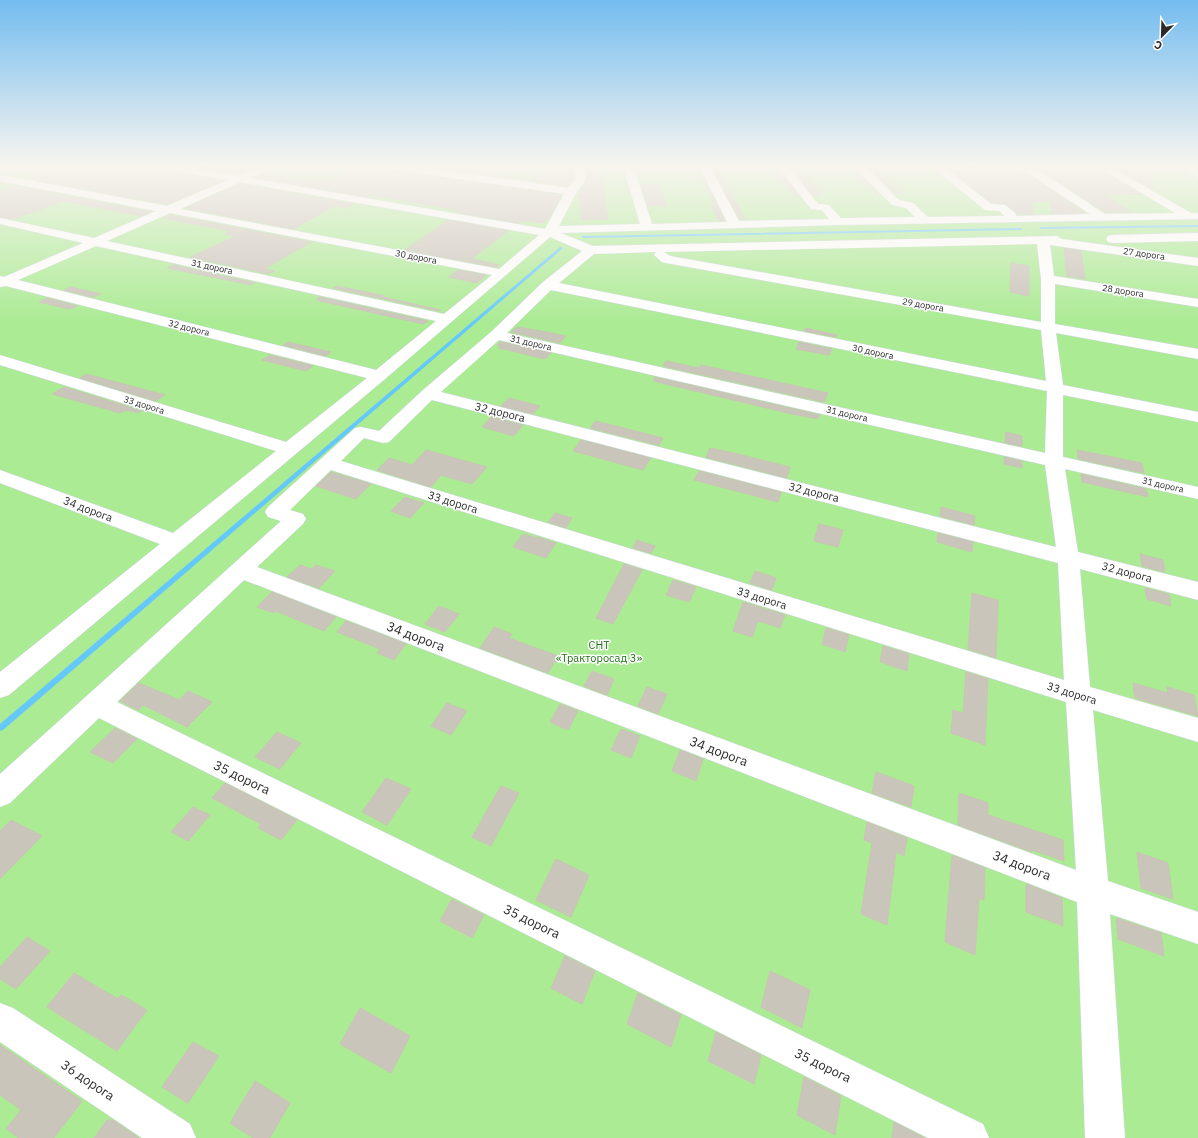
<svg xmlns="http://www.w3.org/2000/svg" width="1198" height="1138" font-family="'IBM Plex Sans',sans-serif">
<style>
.green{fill:#aaeb93}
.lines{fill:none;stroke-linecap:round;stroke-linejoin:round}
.stream{fill:#64c8fb;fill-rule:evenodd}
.building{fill:#cac5bb;stroke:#cac4b5}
.minor-casing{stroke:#d1d3e6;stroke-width:1}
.minor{fill:#fff;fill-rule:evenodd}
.labels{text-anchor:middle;stroke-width:3;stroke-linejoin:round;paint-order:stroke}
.far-street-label{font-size:9px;fill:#2b2b2b;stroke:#fff}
.street-label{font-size:11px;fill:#2b2b2b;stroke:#fff}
.park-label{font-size:11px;fill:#1f7112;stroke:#fff}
.near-street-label{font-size:13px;fill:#2b2b2b;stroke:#fff}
</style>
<rect width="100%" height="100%" fill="#efe8dc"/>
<path class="green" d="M0 165H1198V1138H0Z"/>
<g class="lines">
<path class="stream" d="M1198 225V227L1041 229 1039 228 1041 227Z
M1021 228H1022V230L583 238 581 237 583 236Z
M560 247 563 248 3 730 0 731V724Z"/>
</g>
<path class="building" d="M34 165H152L157 169 165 171 166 173 169 171 223 181 167 204 33 180Z
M185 165H215L247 170 238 174Z
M362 165H379L385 169 562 195 549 218 543 223 528 221 527 222 521 221 519 223 460 213 462 212 445 208 370 195 367 197 255 177 264 173 327 183Z
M417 165 532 180 547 170 572 169 574 179 567 186Z
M770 165H776L798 195H794Z
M789 165H796L822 195H813Z
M867 165H871L901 193H895Z
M1087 165H1094L1140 194 1104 195 1131 212H1105L1048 175 1099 173Z
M1110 165H1151V189Z
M849 166H852L879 194H876Z
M1009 166 1016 172 1029 175 1085 213 1052 214 1050 201 1032 202 1033 214H1017L1006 204 992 203 947 168Z
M585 169H602L603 190 608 219 582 220 579 195 576 197 587 180Z
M701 177H703L725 221H719L711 205H715Z
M717 177H720L723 182H725L745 219H740Z
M240 184 354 204 346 208 334 206 293 229 185 208Z
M659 184 667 206H648L641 185Z
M16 186 151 212 141 216 64 201 14 219 0 217V191Z
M170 215 311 242 264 269 274 271 269 274 190 257 236 236 225 234 231 231 163 218Z
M448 220 508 231 468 262 405 250Z
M1064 248 1081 251 1085 279 1067 276Z
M473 259 499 265 496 267 469 262Z
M1011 263 1029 266V296L1010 292Z
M174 265 255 283 251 285 247 284 167 268Z
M458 270 486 275 477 283 449 277Z
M337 286 385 296 383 297 441 310 439 311 333 288Z
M71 287 101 294 93 297 64 290Z
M320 297 428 321 423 324 316 300Z
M47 298 77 306 69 309 39 302Z
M517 327 541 331 566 336 560 343 511 332Z
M806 328 837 335 836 337 804 331Z
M288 342 331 352 326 356 283 345Z
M501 342 551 353 545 359 499 348 500 346 497 345Z
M799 342 832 349 829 355 796 349Z
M270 355 313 366 306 371 262 360Z
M666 361 699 368 701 365 828 393 824 402 663 366Z
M86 374 165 395 156 401 80 378Z
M655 377 820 415 818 419 792 414 653 381Z
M64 387 142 411 138 413 126 410 120 413 52 394Z
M509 398 540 406 533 414 501 406Z
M491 417 523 425 514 436 482 427Z
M596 421 663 438 659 445 590 428Z
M1006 432 1022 436V446L1005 443Z
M581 440 651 458 643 470 573 451Z
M710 448 738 454 790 467 787 478 706 457Z
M426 450 487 467 472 484 441 475 431 487 377 470 389 458 412 465Z
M1077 450 1142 463 1144 473 1078 459Z
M1004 457 1022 461V468L1004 464Z
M699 471 781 492 778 502 694 480Z
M331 472 371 484 356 499 316 486Z
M1081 474 1146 489 1148 497 1082 482Z
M405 497 424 503 410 518 391 511Z
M941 507 975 516 974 525 940 516Z
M555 513 572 518 566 528 548 522Z
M819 524 843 530 838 547 814 541Z
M938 533 973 542 972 552 937 542Z
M523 534 537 538V537L556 543 546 558 513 547Z
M637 540 655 546 651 553 633 548Z
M1140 554 1163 560 1165 572 1142 566Z
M624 564 642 570 613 624 596 618Z
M300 565 312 569 316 565 335 571 319 588 287 577Z
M755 571 776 578 772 590 750 583Z
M673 580 696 587 689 602 666 595Z
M1145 588 1169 594 1171 606 1147 599Z
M272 592 336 617 324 631 276 611 274 613 257 607Z
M972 593 998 600 996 658 968 649Z
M743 602 785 615 780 628 758 621 752 637 733 631Z
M439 606 459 614 445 632 425 624Z
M346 621 406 644 394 660 377 653 380 649 337 632Z
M494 627 512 634 509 638 558 656 548 673 480 648Z
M826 628 849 635 845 652 822 644Z
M883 646 909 654 907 671 880 662Z
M592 671 614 679 607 695 584 686Z
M966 672 988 679 985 745 951 733 953 710 963 713Z
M139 683 179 700 188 691 212 702 187 727 143 705 138 710 120 701Z
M1133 683 1168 693 1167 687 1194 695 1198 716 1135 698Z
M647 687 667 694 658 714 638 706Z
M447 703 467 711 451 735 431 726Z
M560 704 578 711 568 730 550 722Z
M115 728 137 739 113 763 90 752Z
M621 729 640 736 631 758 611 750Z
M277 732 301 743 280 769 255 757Z
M680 750 703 759 696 781 672 771Z
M876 772 914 786 911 807 872 793Z
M386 778 411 789 387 825 362 812Z
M225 783 297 820 281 840 258 828 261 824 212 798Z
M501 786 519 793 491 846 472 837Z
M959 793 988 803V815L1063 840 1064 861 1032 850V852L958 825Z
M193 807 210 815 188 841 171 832Z
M11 820 42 836 0 879V831Z
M867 822 907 838 904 856 896 852 887 925 861 914 872 843 864 840Z
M1137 852 1168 863 1173 899 1141 888Z
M952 855 985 868 984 900 979 898 975 955 945 942Z
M556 859 589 875 571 917 536 900Z
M1026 884 1062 898 1063 926 1026 912Z
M452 899 484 915 472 938 440 921Z
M1116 918 1161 933 1164 956 1118 939Z
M27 937 50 951 16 989 0 979V967Z
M565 956 595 971 582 1004 551 988Z
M770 971 810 990 802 1028 761 1007Z
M74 973 118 999 121 995 147 1010 117 1051 47 1007Z
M638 993 681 1015 671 1047 627 1024Z
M360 1008 410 1036 391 1073 340 1044Z
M716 1032 761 1055 754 1084 708 1061Z
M193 1042 219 1056 188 1103 162 1087Z
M0 1045 82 1101 54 1138H19L6 1129 21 1110 0 1095Z
M804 1077 841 1096 835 1135 797 1115Z
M255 1081 290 1103 270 1138H253L230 1123Z
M107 1120H113L139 1138H94Z
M894 1122 925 1138H892Z"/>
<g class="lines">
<g class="minor-casing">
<path id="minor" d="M153 165H175L238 176 263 165H276L274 167 250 178 545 229 564 194 385 168 380 165H406L568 188 576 179 573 165H583L586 179 576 193 559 226 640 224 623 165H633L652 224 727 222 699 165H709L739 221 829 219 822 210 811 209 777 165H787L818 204 829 205 841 218 915 217 906 208 892 205 853 165H864L899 200 913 203 928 217 1005 216 999 211 985 210 930 165H941L991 204 1005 205 1015 213 1016 216 1090 214 1027 172 1017 171 1010 165 1033 167 1105 214 1175 213 1095 165H1107L1191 213H1198V219L838 225 561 233 593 246 1057 236 1062 239 1198 258V266L1050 245 1054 276 1198 299V307L1055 284V324L1198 349V359L1056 333 1063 385 1198 412V422L1063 395V457L1198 487V499L1065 469 1078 552 1198 582V600L1080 569 1090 687 1198 718V742L1093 710 1108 881 1198 912V944L1110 914 1125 1138H1085L1077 902 244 580 117 702 983 1124 989 1138H928L99 718 10 803 0 807V774L281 521 268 517 265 512 268 507 355 428 361 427 379 431 423 390 491 332 543 282 582 251 550 237 385 379 9 695 0 698V672L160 544 0 483V470L173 533 276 451 0 365V355L286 442 367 378 6 286 0 287V276L4 277 83 243 0 224V218L94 238 156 211 0 181V175L167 206 228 180 158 168ZM240 182 539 235 499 269 180 209ZM170 213 492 275 444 314 107 241ZM1037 244 1041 279V322L670 256 664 252ZM96 246 436 321 376 370 18 280ZM656 252 654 255 662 262 666 263 1041 330 1046 381 559 283 594 254ZM551 290 1047 391 1045 453 507 333ZM499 340 1045 465 1056 547 441 392ZM432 400 1058 563 1064 680 341 461 364 438 383 443 389 442ZM331 470 1066 702 1076 870 257 567 303 524 306 519 303 514 290 510Z
M1175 165H1188L1198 170V177Z
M1198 233V241L1112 243 1108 242 1106 239 1108 236 1112 235Z
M0 1003 13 1008 190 1124 196 1138H142L0 1042Z"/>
</g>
<use href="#minor" class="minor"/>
</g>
<linearGradient id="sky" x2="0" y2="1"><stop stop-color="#73bcf0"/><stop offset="0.51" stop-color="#f8f5ef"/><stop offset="1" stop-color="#f8f5ef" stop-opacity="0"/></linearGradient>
<rect width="1198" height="324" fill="url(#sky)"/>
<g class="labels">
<g class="far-street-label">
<text transform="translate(1144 254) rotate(8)" y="3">27 дорога</text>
<text transform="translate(416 257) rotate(11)" y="3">30 дорога</text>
<text transform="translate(212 267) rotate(12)" y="3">31 дорога</text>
<text transform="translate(1123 291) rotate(9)" y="3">28 дорога</text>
<text transform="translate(923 305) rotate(10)" y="3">29 дорога</text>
<text transform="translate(189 328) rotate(14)" y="3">32 дорога</text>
<text transform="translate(531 343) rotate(13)" y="3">31 дорога</text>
<text transform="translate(873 352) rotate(12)" y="3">30 дорога</text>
<text transform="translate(144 405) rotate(17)" y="3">33 дорога</text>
<text transform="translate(847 414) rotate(13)" y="3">31 дорога</text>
<text transform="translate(1163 485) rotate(13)" y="3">31 дорога</text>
</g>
<g class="street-label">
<text transform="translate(500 412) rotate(14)" y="4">32 дорога</text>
<text transform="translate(814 492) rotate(14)" y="4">32 дорога</text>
<text transform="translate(453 502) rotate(17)" y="4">33 дорога</text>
<text transform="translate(88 509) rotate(21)" y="4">34 дорога</text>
<text transform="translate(1127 572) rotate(15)" y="4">32 дорога</text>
<text transform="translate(762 598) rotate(17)" y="4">33 дорога</text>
<text transform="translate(1072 693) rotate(17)" y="4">33 дорога</text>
</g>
<g class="park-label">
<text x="599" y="649">СНТ<tspan x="599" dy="13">«Тракторосад 3»</tspan></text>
</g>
<g class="near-street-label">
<text transform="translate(416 636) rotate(21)" y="5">34 дорога</text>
<text transform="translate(719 751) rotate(21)" y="5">34 дорога</text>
<text transform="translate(242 777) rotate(26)" y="5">35 дорога</text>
<text transform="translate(1022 865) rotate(21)" y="5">34 дорога</text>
<text transform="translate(532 921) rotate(26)" y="5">35 дорога</text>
<text transform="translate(823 1065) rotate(26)" y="5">35 дорога</text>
<text transform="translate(88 1080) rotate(34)" y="5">36 дорога</text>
</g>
</g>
<g transform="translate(1162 36) rotate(203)" stroke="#ffffff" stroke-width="3" paint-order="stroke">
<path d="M0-3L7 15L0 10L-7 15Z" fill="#2b2b2b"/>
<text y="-6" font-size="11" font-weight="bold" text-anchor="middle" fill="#2b2b2b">С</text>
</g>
</svg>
